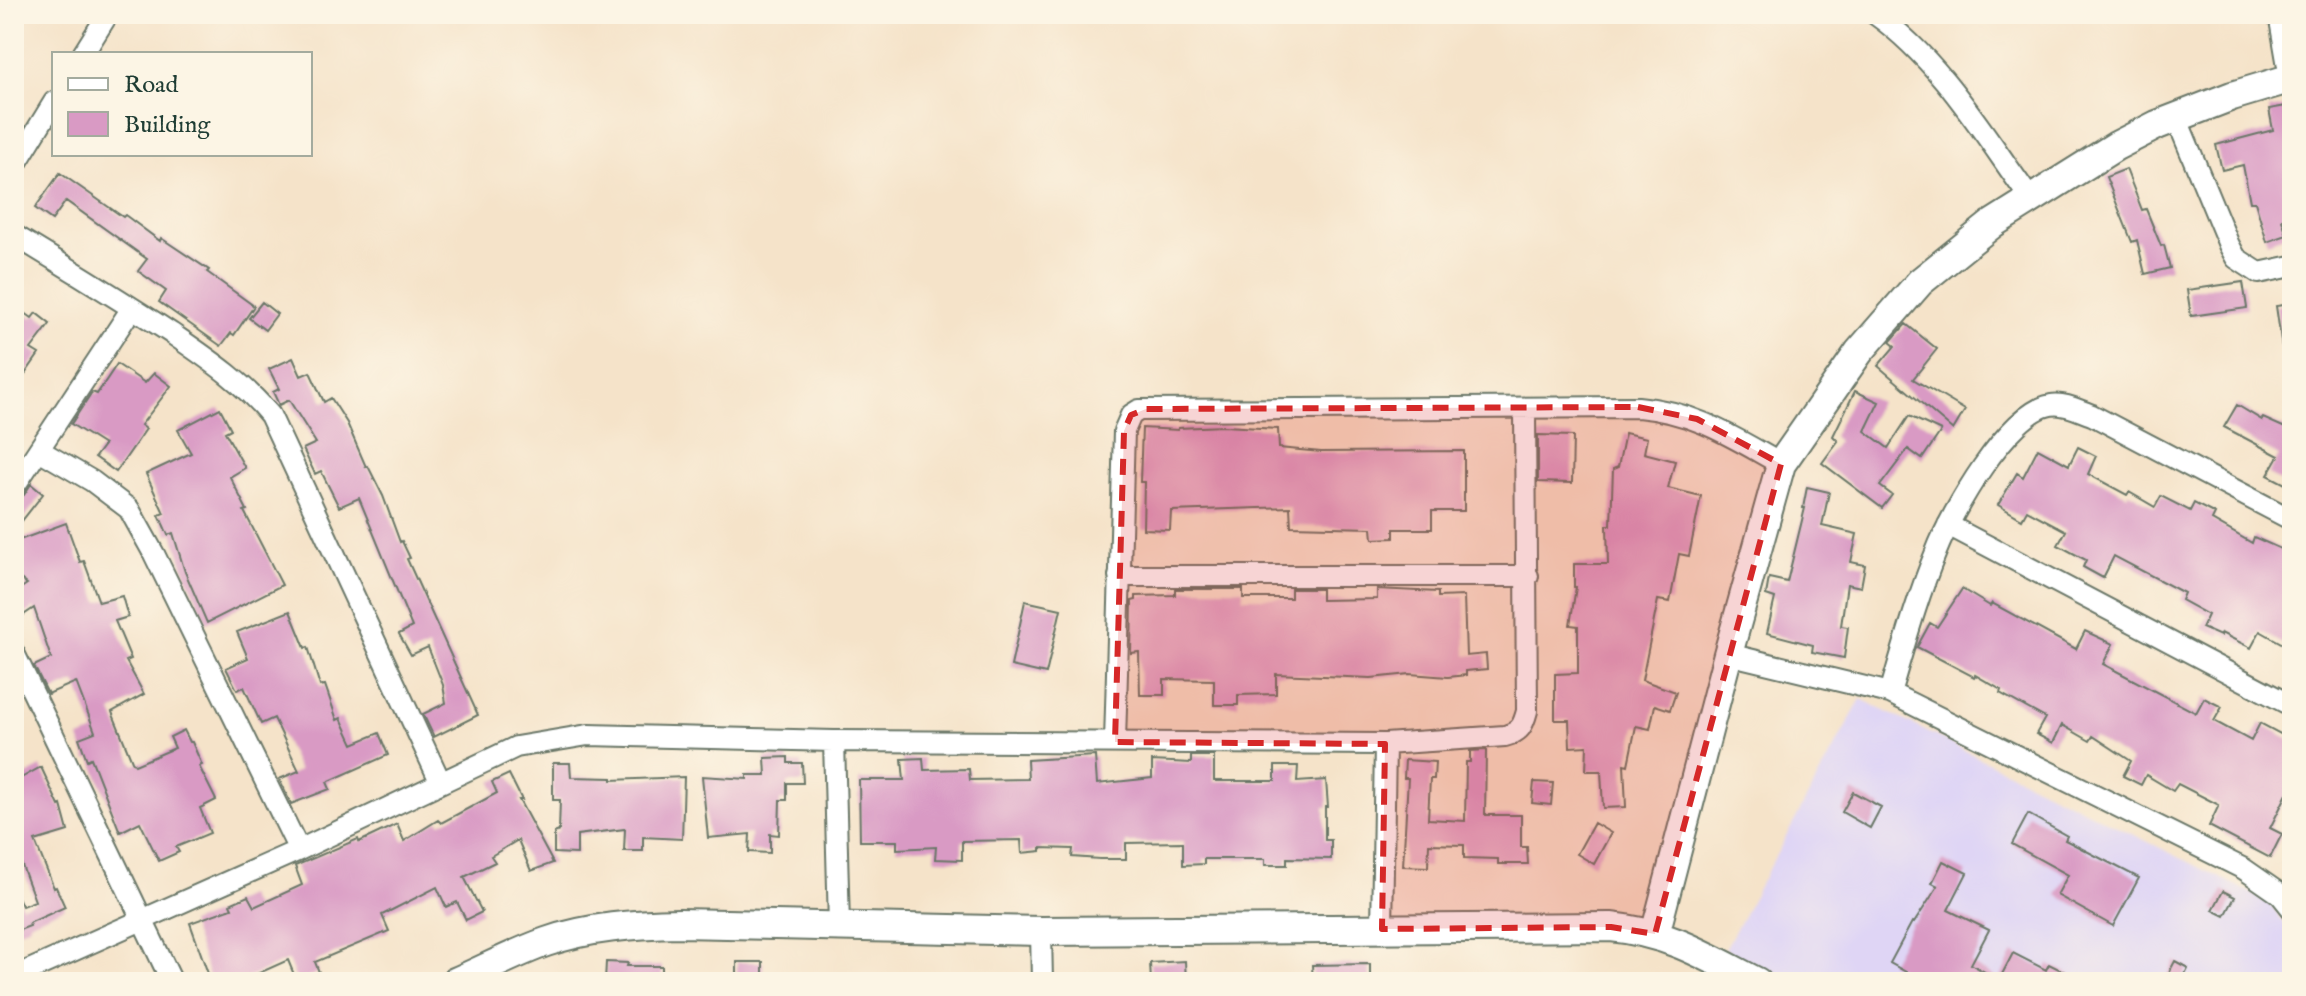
<svg xmlns="http://www.w3.org/2000/svg" width="2306" height="996" font-family="'IM FELL English',serif">
<style>
.built{fill:#dfd5f5}
.building{fill:#d99ac4}
.lines{fill:none;stroke-linecap:round;stroke-linejoin:round}
.street-casing{stroke:#6a7768;stroke-width:24}
.secondary-casing{stroke:#6a7768;stroke-width:32}
.street{stroke:#fff;stroke-width:20}
.secondary{stroke:#fff;stroke-width:28}
.marked{fill:#d62828;fill-opacity:0.2;stroke:#d62828;stroke-width:6;stroke-dasharray:16 10;stroke-linejoin:round}
</style>
<rect width="100%" height="100%" fill="#fcf5e5"/>
<filter id="ink" filterUnits="userSpaceOnUse"><feTurbulence type="fractalNoise" baseFrequency=".0125" numOctaves="2"/><feDisplacementMap in="SourceGraphic" scale="16" xChannelSelector="R" yChannelSelector="G"/><feConvolveMatrix kernelMatrix="1 2 1 2 8 2 1 2 1" color-interpolation-filters="sRGB"/></filter>
<filter id="wash" filterUnits="userSpaceOnUse"><feTurbulence type="fractalNoise" baseFrequency=".006" numOctaves="4" result="noise"/><feDisplacementMap in="SourceGraphic" scale="32" xChannelSelector="R" yChannelSelector="G"/><feGaussianBlur stdDeviation="1.8" result="paint"/><feColorMatrix in="noise" values="0 0 0 0 0 0 0 0 0 0 0 0 0 0 0 0 0 1.4 0 .05"/><feComposite in="paint" operator="in"/></filter>
<g filter="url(#wash)">
<rect width="100%" height="100%" fill="#f5e3c9"/>
<path class="built" d="M1861 699 2269 902 2292 934V982H1790L1725 949Z"/>
<g id="blocks">
<path class="building" d="M2292 105V217L2282 219 2287 235 2267 242 2255 202H2250L2243 165 2222 170 2216 145 2273 130 2269 109Z
M2126 169 2142 210 2146 209 2161 246 2164 245 2170 268 2145 274 2137 240 2132 242 2106 177Z
M60 173 123 217 125 215 160 241 161 238 209 270 207 272 254 306 234 335 231 333 221 346 159 302 166 291 138 271 147 259 66 201 52 220 35 208Z
M2243 282 2247 308 2191 316 2187 290Z
M262 302 277 314 265 330 249 318Z
M2292 304V354H2283L2276 306Z
M14 305 32 318 36 313 50 324 31 349 39 354 25 374 14 366Z
M1906 324 1937 349 1913 379 1965 410 1953 430 1878 366 1895 346 1890 342Z
M293 358 301 376 310 372 324 402 331 398 347 423 366 467 368 466 383 496 400 542 402 541 410 558 407 559 478 715 434 737 423 714 446 703 443 685 428 647 411 655 399 634 412 627 359 498 339 507 321 471 315 474 303 449 316 443 289 400 279 405 273 392 279 389 269 369Z
M117 364 145 383 154 373 171 386 141 425 146 429 116 472 95 457 104 445 71 424 92 392 97 394Z
M1855 391 1879 402 1865 431 1888 448 1909 416 1941 431 1922 459 1908 449 1880 486 1892 495 1882 508 1822 463 1838 441 1833 436Z
M2237 405 2262 420 2263 418 2292 431V476L2287 485 2268 475 2279 456 2224 427Z
M220 408 231 429 225 432 245 468 230 477 247 510 244 511 282 585 207 623 185 572 173 533 168 535 159 515 164 513 146 474 191 453 178 430Z
M1224 426 1278 429 1279 448 1321 452 1464 451V511H1432V529H1394V538L1373 539 1372 528 1291 526 1290 507 1171 511 1170 530 1143 529 1144 482H1140L1142 428 1178 430V428Z
M1625 433 1647 438 1644 453 1675 461 1668 488 1701 496 1689 556 1679 554 1670 602 1658 600 1642 680 1676 692 1670 710 1655 705 1650 729 1636 726 1628 765 1624 764 1626 807 1603 808 1601 771H1586L1587 746 1570 747 1569 720H1555V674L1578 673V626L1570 625 1576 587H1574V564H1608L1607 525H1611L1613 469 1618 467Z
M1538 435 1573 436 1572 483 1538 482Z
M2078 447 2096 456 2088 474 2127 495 2129 492 2155 507 2161 496 2190 511 2194 503 2215 514 2212 520 2252 543 2254 537 2292 554V649L2260 631 2251 648 2221 633 2220 636 2202 628 2208 615 2181 600 2184 593 2114 556 2103 578 2083 567 2086 560 2058 545 2066 531 2027 510 2022 519 1998 505 2017 473 2023 477 2038 448 2069 465Z
M31 484 43 494 14 531V500L24 495Z
M1807 487 1829 492 1822 526 1857 534 1851 562 1865 565 1861 587 1847 584 1841 626 1848 627 1844 658 1812 652 1813 645 1767 633 1775 598 1766 595 1769 578 1787 582 1805 508H1803Z
M66 523 80 562 84 561 99 602 122 596 128 617 115 621 131 659 126 661 144 694 112 712 132 761 135 765 175 748 170 737 184 730 190 742H192L202 765 199 766 216 800 200 808 210 833 176 847 179 852 159 861 140 822 120 832 91 758 87 760 79 738 95 732 76 682 48 694 34 666 51 658 34 608 22 616 14 603V593L27 584 14 574V542Z
M1175 589H1243V598H1291V589H1321V600L1377 599V589L1438 592V597L1464 596 1466 656 1486 654 1487 669 1466 671V675L1448 677 1410 674 1371 678 1276 674V694L1238 695V705H1214V680L1164 679V695H1140L1139 652 1131 653 1132 601 1136 600V596L1175 595Z
M1962 589 1990 606 1992 603 2076 649 2085 631 2113 644 2103 664 2196 713 2204 698 2222 707 2214 721 2251 741 2260 723 2292 740V784L2270 828 2282 834 2270 858 2209 826 2219 805 2178 784 2173 791 2146 775 2141 785 2123 776 2131 761 2093 736 2090 741 2062 725 2053 743 2036 734 2045 718 2000 693 2001 690 1975 675 1974 677 1917 647 1930 623 1937 627Z
M1025 601 1061 609 1046 674 1011 666Z
M290 611 305 648 308 647 320 686 325 685 337 720 341 718 353 744 379 733 388 755 327 782 330 789 291 804 279 779 299 771 274 718 261 724 244 687 237 690 226 668 248 658 237 632Z
M1486 750 1485 815H1521V847H1527L1528 864H1498V859L1464 858V845L1429 844 1428 867 1403 866 1408 778H1404L1405 760 1435 762 1434 779H1430L1428 819 1465 821 1466 762H1470V751Z
M1095 756 1097 784 1152 778V761L1191 763V756H1214V781H1275V766H1298L1297 782 1326 780 1328 807H1325V840H1331V859L1287 858V865H1265V859H1204V864L1183 865V842L1126 843V859H1100L1072 857 1073 849 1041 848V851L1022 853 1021 840 962 841V860L935 859 936 847 897 849V841H860L859 780H904L902 759 923 758 924 770 969 769 970 780 1028 779 1027 760Z
M788 757V763H802L803 783H787V800H780L779 835 770 834V853L749 852 750 834 708 838 702 776 747 779V775H766L765 758Z
M553 763H570L571 777 612 778V780L684 777 682 839 643 837V851H624L625 829 577 835V854L554 853V833L559 831 560 800H553Z
M41 767 59 806 61 805 68 831 35 841 54 888 56 887 65 907 29 923 30 926 14 932V888L22 906 35 901 17 852H14V782Z
M509 774 522 800H519L553 863 531 871 518 840 491 856 495 862 464 877 482 912 466 920 457 902 446 907 437 887 382 915 389 931 315 962 319 972 297 982 288 960 239 982H211L190 923 232 908 230 904 248 896 254 907 302 885 295 866 358 839 359 842 397 824 404 841 438 820 441 823 497 793 492 782Z
M1534 782 1553 783 1551 805 1532 803Z
M1853 792 1881 807 1870 828 1842 812Z
M2028 814 2067 836 2065 840 2139 878 2113 926 2057 895 2068 875 2012 844Z
M1594 823 1611 833 1594 864 1577 854Z
M1943 861 1967 873 1948 910 1989 930 1971 964 1999 980 2013 953 2046 970 2049 964 2085 982H1924L1890 963 1912 922 1914 923 1938 886 1932 883Z
M2223 891 2235 897 2225 916 2213 910Z
M1185 961 1186 982H1151L1150 963Z
M2175 961 2188 968 2181 982H2164Z
M606 962 628 963 627 966H662V982H605Z
M737 962H763V982H737Z
M1370 964V982H1313L1312 965Z"/>
</g>
</g>
<g filter="url(#ink)">
<use href="#blocks" fill-opacity="0" stroke="#6a7768" stroke-width="2"/>
<g class="lines">
<g class="street-casing">
<path id="street" d="M1875 14C1941 61 1984 135 2032 201
M2279 14 2290 78
M83 54 108 14
M2176 117 2229 245 2236 258 2259 273 2292 266
M14 167 54 102
M14 235C67 267 119 299 171 333 207 358 242 381 270 415L440 781
M39 450 92 481 129 509 154 554 299 850
M14 487 132 308
M1948 525 2292 706
M1119 576H1528
M14 653 172 982
M1728 654 1890 693 2244 869 2280 894 2292 909
M1890 693C1904 646 1917 598 1936 552 1951 513 2008 412 2051 405 2064 402 2080 411 2092 415L2292 520
M834 741 839 925
M1115 742 1124 431 1131 415 1139 410 1638 407C1696 412 1732 437 1781 464
M1382 929 1385 744
M1041 931 1042 982
M14 977 299 850 516 747 588 735 834 741 1385 744 1505 736C1520 732 1523 726 1527 711L1525 410"/>
</g>
<g class="secondary-casing">
<path id="secondary" d="M1655 934 1728 654 1781 464 1859 352 1920 282 1992 224 2116 146 2157 125 2232 96 2292 78
M455 982C485 969 515 953 546 942 589 927 635 924 680 923L1041 931 1611 927C1670 933 1706 956 1757 982"/>
</g>
<use href="#street" class="street"/>
<use href="#secondary" class="secondary"/>
</g>
</g>
<path class="marked" d="M1638 407 1697 419 1781 464 1655 934 1611 927 1382 929 1385 744 1115 742 1124 431 1131 415 1146 409Z"/>
<rect width="2306" height="996" fill="none" stroke="#fcf5e5" stroke-width="48"/>
<rect x="52" y="52" width="260" height="104" fill="#fcf5e5" stroke="#a4ab9e" stroke-width="2"/>
<rect x="68" y="78" width="40" height="12" fill="#ffffff" stroke="#a4ab9e" stroke-width="2"/>
<text x="124" y="92" font-size="24" fill="#1f3d34">Road</text>
<rect x="68" y="112" width="40" height="24" fill="#d99ac4" stroke="#a4ab9e" stroke-width="2"/>
<text x="124" y="132" font-size="24" fill="#1f3d34">Building</text>
</svg>
